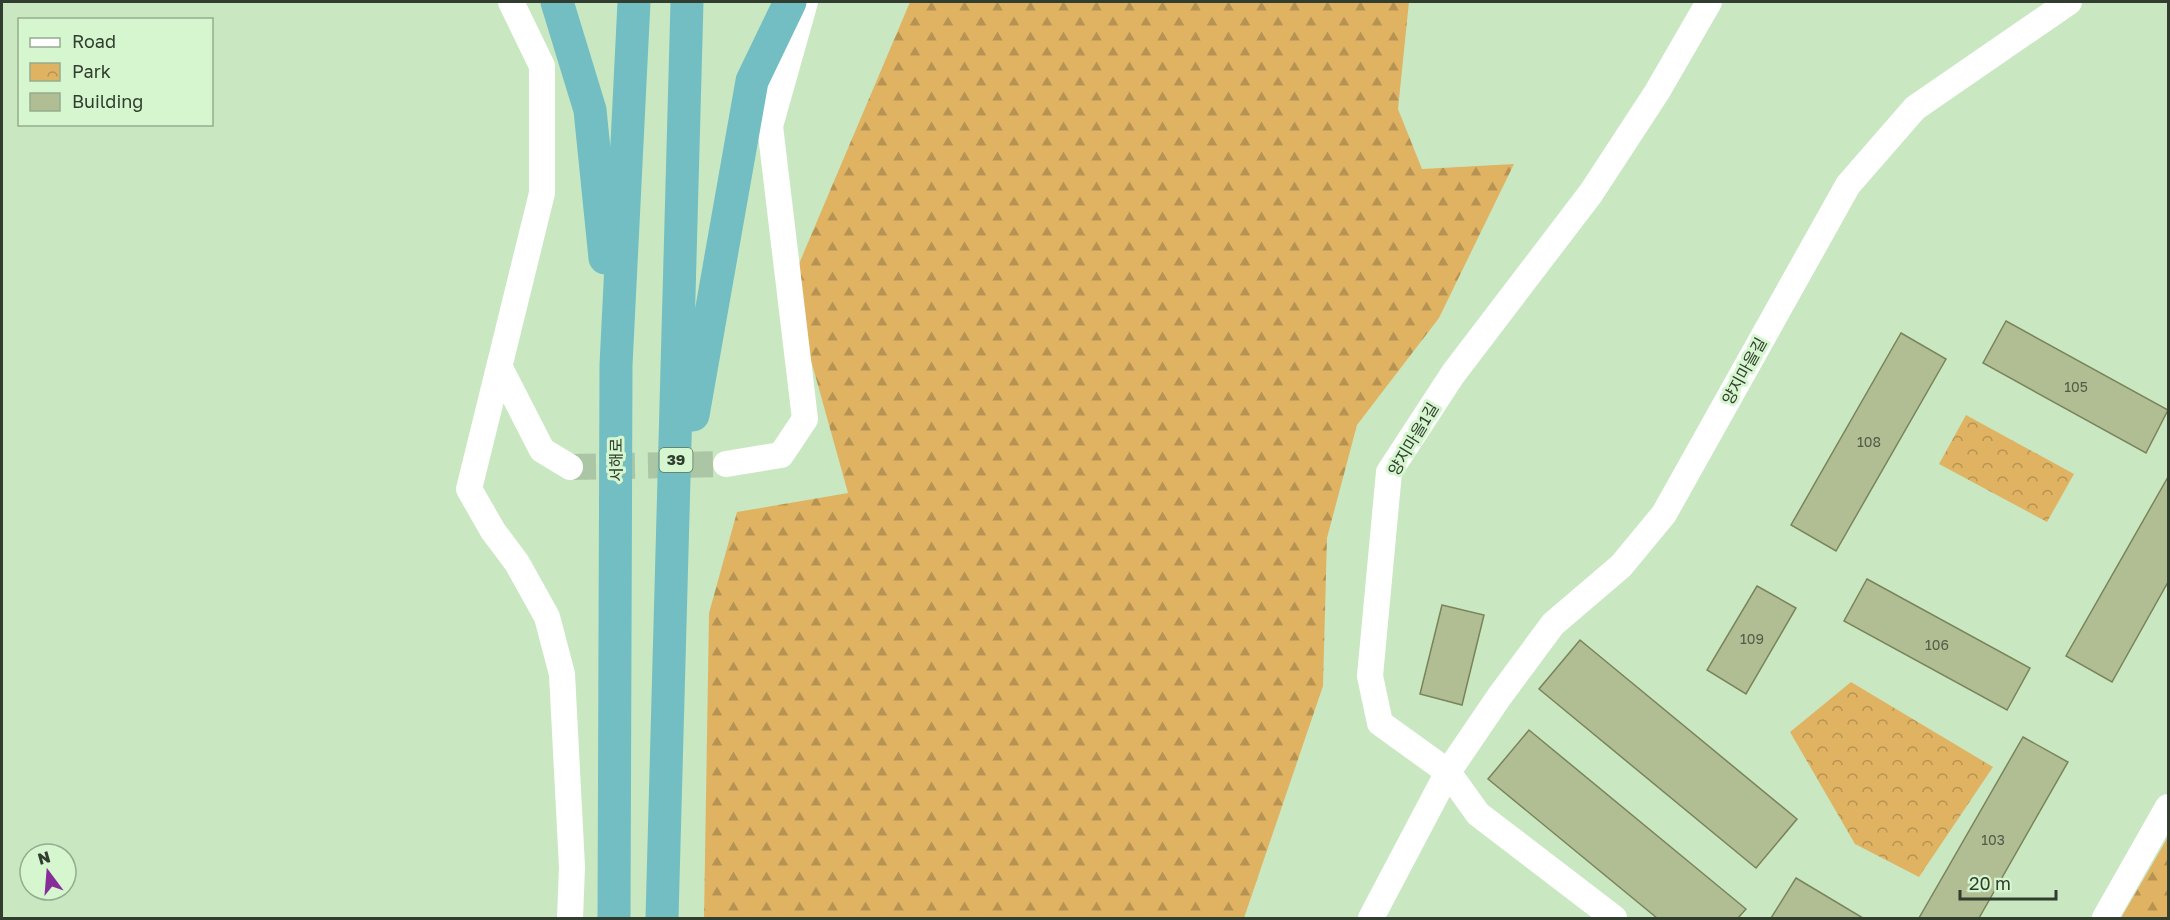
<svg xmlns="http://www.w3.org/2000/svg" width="2170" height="920" font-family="'Golos Text','Noto Sans KR',sans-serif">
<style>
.forest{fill:url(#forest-firs)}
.park{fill:url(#park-crowns)}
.building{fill:#b1bd92;stroke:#7a845b;stroke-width:1.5}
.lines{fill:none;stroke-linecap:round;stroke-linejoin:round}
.minor-tunnel{stroke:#abc6a4;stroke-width:26;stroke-dasharray:26 13;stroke-linecap:butt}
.minor{stroke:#fff;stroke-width:26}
.trunk{stroke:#72bec2;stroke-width:33}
.labels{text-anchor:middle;stroke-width:6;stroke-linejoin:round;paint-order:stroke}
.number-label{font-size:14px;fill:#515d47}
.shield{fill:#d6f6cf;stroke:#62745e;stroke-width:1.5}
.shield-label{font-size:15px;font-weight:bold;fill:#313d2e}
.street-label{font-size:16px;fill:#313d2e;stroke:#d6f6cf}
</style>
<defs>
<pattern id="forest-firs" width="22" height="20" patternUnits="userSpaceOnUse" patternTransform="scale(1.5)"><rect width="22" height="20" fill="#e0b363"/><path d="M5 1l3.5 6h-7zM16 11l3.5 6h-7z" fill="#b69352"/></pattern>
<pattern id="park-crowns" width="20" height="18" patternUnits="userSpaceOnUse" patternTransform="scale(1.5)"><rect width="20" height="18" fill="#e0b363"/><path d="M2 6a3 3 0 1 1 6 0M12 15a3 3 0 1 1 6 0" fill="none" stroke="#b69352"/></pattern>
</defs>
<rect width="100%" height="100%" fill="#c9e8c2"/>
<path class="forest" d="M910 2H1409L1398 109 1422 169 1514 164 1439 318 1357 425 1327 538 1323 686 1244 918H704L709 613 737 512 848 493 790 285Z
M2168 837V918H2121Z"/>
<path class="park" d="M1966 415 2074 474 2047 522 1939 464Z
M1851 682 1993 767 1919 877 1855 844 1790 732Z"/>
<path class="building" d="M2006 321 2168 410 2146 453 1983 363Z
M1901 333 1946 359 1836 551 1791 525Z
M2168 477V582L2112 682 2066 656Z
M1867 579 2030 668 2007 710 1844 621Z
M1757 586 1796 608 1746 694 1707 670Z
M1442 605 1484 615 1462 705 1420 694Z
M1580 640 1797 819 1756 868 1539 689Z
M1529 730 1746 909 1738 918H1657L1488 779Z
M2023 737 2068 762 1979 918H1919Z
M1796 878 1863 918H1771Z"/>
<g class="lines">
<path class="minor-tunnel" d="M570 467 726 464"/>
<path class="minor" d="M511 2 542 66V193L469 489 493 531 517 563 547 617 562 674 572 867 570 918
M500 368 542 450 570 467
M726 464 781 455 805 419 770 126 805 2
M1371 918 1448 772 1499 697 1553 624 1621 566 1664 514 1848 185 1915 108 2069 2
M1614 918 1478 814 1448 772 1380 723 1370 676 1389 472 1453 374 1591 193 1657 92 1709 2
M2105 918 2168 807"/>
<path class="trunk" d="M557 2 590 110 605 258
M693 415 752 81 790 2
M614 918 616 365 634 2
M662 918 687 2"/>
</g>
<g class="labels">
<g class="number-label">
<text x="2076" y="392">105</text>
<text x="1869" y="447">108</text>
<text x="1752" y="644">109</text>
<text x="1937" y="650">106</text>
<text x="1993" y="845">103</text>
</g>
<rect class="shield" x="659.5" y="448" width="33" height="24" rx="4.5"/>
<g class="shield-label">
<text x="676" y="465">39</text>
</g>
<g class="street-label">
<text transform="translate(1744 371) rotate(-61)" y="6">양지마을길</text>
<text transform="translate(1413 439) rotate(-59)" y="6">양지마을1길</text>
<text transform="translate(616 460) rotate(-90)" y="6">서해로</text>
</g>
</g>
<rect width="2170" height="920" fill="none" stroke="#313d2e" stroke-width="6"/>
<rect x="18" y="18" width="195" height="108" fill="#d6f6cf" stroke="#94ac8f" stroke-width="1.5"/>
<rect x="30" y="38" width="30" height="9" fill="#ffffff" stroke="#94ac8f" stroke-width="1.5"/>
<text x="72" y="48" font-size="18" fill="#313d2e">Road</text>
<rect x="30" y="63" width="30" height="18" fill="url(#park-crowns)" stroke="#94ac8f" stroke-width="1.5"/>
<text x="72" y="78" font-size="18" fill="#313d2e">Park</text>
<rect x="30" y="93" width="30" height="18" fill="#b1bd92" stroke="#94ac8f" stroke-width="1.5"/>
<text x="72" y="108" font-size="18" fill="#313d2e">Building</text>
<g transform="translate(48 872) rotate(344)"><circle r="28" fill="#d6f6cf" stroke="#94ac8f" stroke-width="1.5"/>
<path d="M0-4.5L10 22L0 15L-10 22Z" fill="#862d99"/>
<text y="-9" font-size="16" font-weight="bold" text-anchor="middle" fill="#313d2e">N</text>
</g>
<path d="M1960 890v9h96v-9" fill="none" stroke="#313d2e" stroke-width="3"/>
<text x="1969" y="890" font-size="18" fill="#313d2e" stroke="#d6f6cf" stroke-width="4.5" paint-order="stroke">20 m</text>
</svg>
